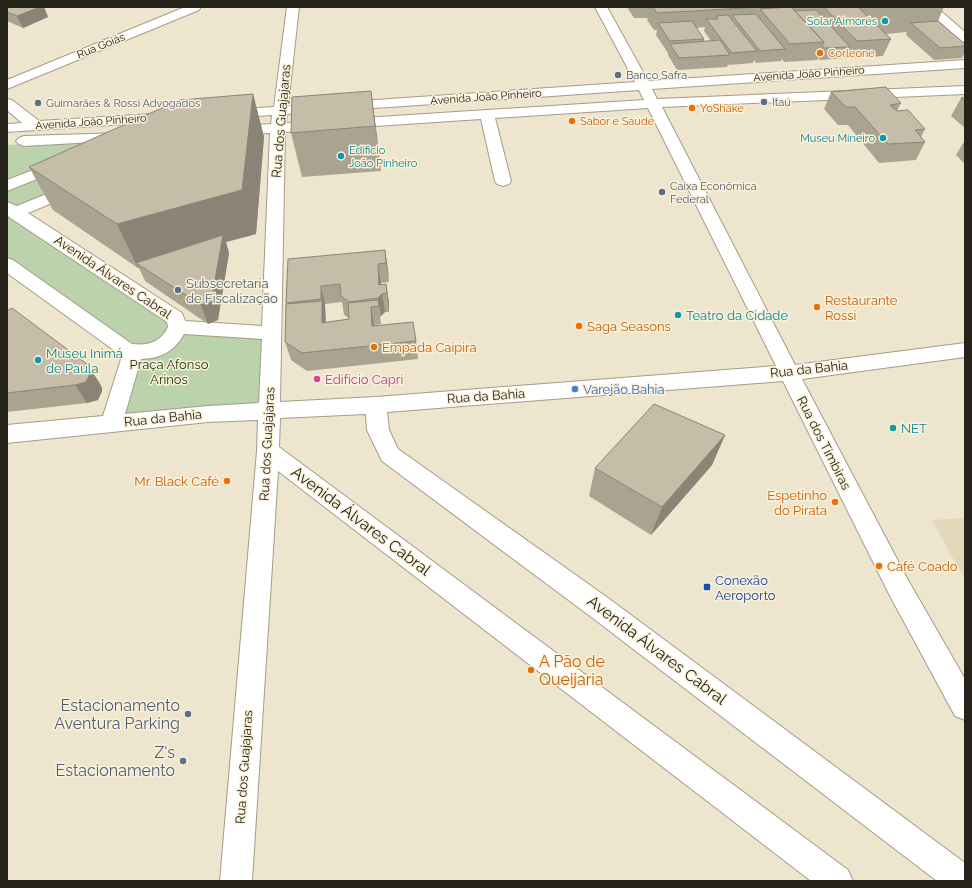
<svg xmlns="http://www.w3.org/2000/svg" width="972" height="888" viewBox="0 0 972 888" font-family="Raleway,sans-serif">
<style>
.built{fill:#e4d8bb}
.green{fill:#bbd2ac}
.lines{fill:none;stroke-linecap:round;stroke-linejoin:round}
.minor-casing{stroke:#a59c87;stroke-width:2}
.minor{fill:#fff;fill-rule:evenodd}
.wall{fill:#aaa390;fill-rule:evenodd}
.shaded-wall{fill:#8b8476}
.building{fill:#c6bda8;stroke:#8b8476}
.culture-dot{fill:#0f9aa8;stroke:#fbf2dc;stroke-width:1.5}
.food-dot{fill:#e8710a;stroke:#fbf2dc;stroke-width:1.5}
.service-dot{fill:#5c6f8a;stroke:#fbf2dc;stroke-width:1.5}
.hotel-dot{fill:#d1479c;stroke:#fbf2dc;stroke-width:1.5}
.shop-dot{fill:#3f7fe0;stroke:#fbf2dc;stroke-width:1.5}
.transit-dot{fill:#1a4fb4;stroke:#fbf2dc;stroke-width:1.5}
.labels{text-anchor:middle;dominant-baseline:central;stroke-width:3;stroke-linejoin:round;paint-order:stroke}
.far-culture-label{font-size:11px;fill:#0d838f;stroke:#fbf2dc;text-anchor:end}
.far-street-label{font-size:11px;fill:#26231b;stroke:#fbf2dc}
.far-food-label{font-size:11px;fill:#c56008;stroke:#fbf2dc;text-anchor:start}
.far-service-label{font-size:11px;fill:#4e5e75;stroke:#fbf2dc;text-anchor:start}
.street-label{font-size:13px;fill:#26231b;stroke:#fbf2dc}
.service-label{font-size:13px;fill:#4e5e75;stroke:#fbf2dc;text-anchor:start}
.food-label{font-size:13px;fill:#c56008;stroke:#fbf2dc;text-anchor:start}
.culture-label{font-size:13px;fill:#0d838f;stroke:#fbf2dc;text-anchor:start}
.park-label{font-size:13px;fill:#1b3107;stroke:#fbf2dc}
.hotel-label{font-size:13px;fill:#b23c85;stroke:#fbf2dc;text-anchor:start}
.shop-label{font-size:13px;fill:#366cbe;stroke:#fbf2dc;text-anchor:start}
.transit-label{font-size:13px;fill:#164399;stroke:#fbf2dc;text-anchor:start}
.near-street-label{font-size:16px;fill:#26231b;stroke:#fbf2dc}
.near-food-label{font-size:16px;fill:#c56008;stroke:#fbf2dc;text-anchor:start}
.near-service-label{font-size:16px;fill:#4e5e75;stroke:#fbf2dc;text-anchor:end}
</style>
<rect width="100%" height="100%" fill="#eee5cf"/>
<!-- built -->
<path class="built" d="M965,518V580L932,520Z"/>
<!-- green -->
<path class="green" d="M219,131L21,216L180,326L271,331L269,410L98,425L127,350L7,264V145Z"/>
<g class="lines">
<defs>
<path id="minor" d="M185,7H201L199,10L7,89V80Z
M287,7H299L288,106L635,82L595,7H607L648,81L965,60V68L652,89L657,99L965,86V94L662,107L795,365L965,343V357L802,379L908,580L965,679V720L955,716L890,596L783,381L387,412L389,430L398,449L608,598L965,863V881H937L590,616L382,461L367,430L366,414L280,418L279,447L848,870L853,881H811L278,471L252,881H220L257,451L258,420L208,422L7,443V425L103,416L122,356L7,273V258L13,260L132,344C148,346 161,342 168,327L167,322L9,217L7,214V202L17,206L69,185L75,183L81,185L83,188L81,191L28,213L182,313L185,321L262,326L270,133L233,135L228,134L226,131L228,128L233,127L271,124L272,115L228,118L223,117L221,114L223,111L228,110L274,107ZM639,90L644,100L286,123L287,114ZM648,108L776,366L376,397L280,402L285,132L481,119L495,181L497,184L503,186L509,184L511,181L495,118ZM184,334L262,339L259,403L208,406L125,414L141,359C160,359 175,351 184,334Z
M923,7H936L965,32V42L961,41Z
M7,99L12,100L39,121L168,113L173,114L175,117L173,120L168,121L7,132V124L22,123L7,110Z
M123,133L128,134L130,137L128,140L24,146L19,144L16,141L19,138L24,136Z
M62,159L67,161L70,164L67,167L7,191V180Z"/>
</defs>
<!-- minor casing -->
<use href="#minor" class="minor-casing"/>
<!-- minor -->
<use href="#minor" class="minor"/>
</g>
<!-- wall -->
<path class="wall" d="M7,7H44L48,17L23,28L7,21Z
M627,7H944L938,21L965,44V52L962,58L934,60L906,35L907,32L886,34L891,39L883,56L850,58L847,55L846,58L820,60L818,58L817,60L784,62L782,59L781,61L756,63L754,60L753,63L729,65L728,64L727,67L677,70L668,55V53L656,35L657,30H654L647,20L648,18H634ZM705,27L704,31L711,41H704V39L696,28Z
M371,91L381,171L302,177L291,133Z
M831,92L901,103L897,111L925,129L921,137L925,142L916,160L879,163L848,125H838L824,109Z
M253,94L264,137L256,234L226,242L229,253L218,320L208,324L145,281L139,268H138L53,210L29,167Z
M965,97V128L951,116L961,98Z
M965,140V164L956,155Z
M385,250L389,282L381,283V285L386,284L389,302V312H385L380,317L381,324L374,325V326L416,341L418,359L307,371L291,360L285,342L286,303ZM342,302L344,315L349,318V319L326,322L325,304Z
M7,311L87,364L102,388V391L98,400L87,403L7,412Z
M725,435L712,465L651,535L589,496L595,468Z"/>
<!-- shaded-wall -->
<path class="shaded-wall" d="M40,7H44L48,17L23,28L17,16Z
M371,91L377,136L381,171L375,126Z
M253,94L264,137L256,234L226,242L229,253L218,320L208,324L201,305L136,263L139,268H138L117,224Z
M385,250L388,269L389,282L386,263Z
M378,264L381,283L382,294L385,312L381,316L378,298Z
M386,284L389,302V312L387,293Z
M321,286L325,304L326,341L322,323Z
M371,307L374,325L375,344L372,326Z
M87,364L99,382L102,388V391L98,400L87,403L75,385Z
M725,435L712,465L651,535L662,507Z"/>
<!-- building -->
<path class="building" d="M7,7H40L17,16L7,12Z
M653,7H762L657,13Z
M791,7L824,42L790,44L760,9Z
M824,7H858L891,39L857,41Z
M816,10L850,47L824,48L822,46L824,42L795,11Z
M756,14L785,49L760,51L732,15Z
M728,15L757,51L732,53L706,19H718L716,16Z
M692,21L704,39L670,41L658,23Z
M938,21L965,44V46L940,48L911,23Z
M720,40L730,55L679,58L670,44Z
M886,87L901,103L890,105L897,111L908,110L925,129L915,130L925,142L888,144L855,107H846L831,92Z
M371,91L375,126L291,133L292,97Z
M253,94L242,190L117,224L29,167L180,100Z
M965,97V101L961,98Z
M223,235L211,302L201,305L136,263Z
M385,250L386,263L378,264L379,285L386,284L387,293L382,294L378,298L349,302L341,296L340,284L321,286V299L286,303L288,259Z
M378,300L379,306L371,307L372,326L413,322L416,341L302,353L285,342L286,304L322,301V323L349,319L348,303Z
M12,308L87,364L90,370V374L86,382L75,385L7,393V311Z
M654,404L725,435L662,507L595,468Z"/>
<!-- markers -->
<g class="culture-dot">
<circle cx="885" cy="21" r="4"/>
<circle cx="883" cy="138" r="4"/>
<circle cx="341" cy="156" r="4"/>
<circle cx="678" cy="315" r="4"/>
<circle cx="38" cy="360" r="4"/>
<circle cx="893" cy="428" r="4"/>
</g>
<g class="food-dot">
<circle cx="820" cy="53" r="4"/>
<circle cx="692" cy="108" r="4"/>
<circle cx="572" cy="121" r="4"/>
<circle cx="817" cy="307" r="4"/>
<circle cx="579" cy="326" r="4"/>
<circle cx="374" cy="347" r="4"/>
<circle cx="227" cy="481" r="4"/>
<circle cx="835" cy="502" r="4"/>
<circle cx="879" cy="566" r="4"/>
<circle cx="531" cy="670" r="4"/>
</g>
<g class="service-dot">
<circle cx="618" cy="75" r="4"/>
<circle cx="764" cy="102" r="4"/>
<circle cx="38" cy="103" r="4"/>
<circle cx="662" cy="192" r="4"/>
<circle cx="178" cy="290" r="4"/>
<circle cx="188" cy="714" r="4"/>
<circle cx="183" cy="761" r="4"/>
</g>
<circle class="hotel-dot" cx="317" cy="379" r="4"/>
<circle class="shop-dot" cx="575" cy="389" r="4"/>
<rect class="transit-dot" x="703" y="583" width="8" height="8" rx="2"/>
<g class="labels">
<!-- far-culture labels -->
<g class="far-culture-label">
<text x="877" y="21">Solar Aimorés</text>
<text x="875" y="138">Museu Mineiro</text>
<text x="349" y="150" text-anchor="start">Edificio<tspan x="349" dy="13">João Pinheiro</tspan></text>
</g>
<!-- far-street labels -->
<g class="far-street-label">
<text transform="translate(101 46) rotate(-22)">Rua Goiás</text>
<text transform="translate(809 74) rotate(-4)">Avenida João Pinheiro</text>
<text transform="translate(486 97) rotate(-4)">Avenida João Pinheiro</text>
<text transform="translate(91 122) rotate(-4)">Avenida João Pinheiro</text>
</g>
<!-- far-food labels -->
<g class="far-food-label">
<text x="828" y="53">Corleone</text>
<text x="700" y="108">YoShake</text>
<text x="580" y="121">Sabor e Saúde</text>
</g>
<!-- far-service labels -->
<g class="far-service-label">
<text x="626" y="75">Banco Safra</text>
<text x="772" y="102">Itaú</text>
<text x="46" y="103">Guimarães &amp; Rossi Advogados</text>
<text x="670" y="186">Caixa Econômica<tspan x="670" dy="13">Federal</tspan></text>
</g>
<!-- street labels -->
<g class="street-label">
<text transform="translate(281 121) rotate(-85)">Rua dos Guajajaras</text>
<text transform="translate(113 277) rotate(34)">Avenida Álvares Cabral</text>
<text transform="translate(809 369) rotate(-6)">Rua da Bahia</text>
<text transform="translate(486 396) rotate(-4)">Rua da Bahia</text>
<text transform="translate(163 418) rotate(-6)">Rua da Bahia</text>
<text transform="translate(824 443) rotate(63)">Rua dos Timbiras</text>
<text transform="translate(267 444) rotate(-87)">Rua dos Guajajaras</text>
<text transform="translate(244 767) rotate(-86)">Rua dos Guajajaras</text>
</g>
<!-- service labels -->
<g class="service-label">
<text x="186" y="283">Subsecretaria<tspan x="186" dy="15">de Fiscalização</tspan></text>
</g>
<!-- food labels -->
<g class="food-label">
<text x="825" y="300">Restaurante<tspan x="825" dy="15">Rossi</tspan></text>
<text x="587" y="326">Saga Seasons</text>
<text x="382" y="347">Empada Caipira</text>
<text x="219" y="481" text-anchor="end">Mr. Black Café</text>
<text x="827" y="495" text-anchor="end">Espetinho<tspan x="827" dy="15">do Pirata</tspan></text>
<text x="887" y="566">Café Coado</text>
</g>
<!-- culture labels -->
<g class="culture-label">
<text x="686" y="315">Teatro da Cidade</text>
<text x="46" y="353">Museu Inimá<tspan x="46" dy="15">de Paula</tspan></text>
<text x="901" y="428">NET</text>
</g>
<!-- park labels -->
<g class="park-label">
<text x="169" y="364">Praça Afonso<tspan x="169" dy="15">Arinos</tspan></text>
</g>
<!-- hotel labels -->
<g class="hotel-label">
<text x="325" y="379">Edifício Capri</text>
</g>
<!-- shop labels -->
<g class="shop-label">
<text x="583" y="389">Varejão Bahia</text>
</g>
<!-- transit labels -->
<g class="transit-label">
<text x="715" y="580">Conexão<tspan x="715" dy="15">Aeroporto</tspan></text>
</g>
<!-- near-street labels -->
<g class="near-street-label">
<text transform="translate(361 521) rotate(37)">Avenida Álvares Cabral</text>
<text transform="translate(657 650) rotate(37)">Avenida Álvares Cabral</text>
</g>
<!-- near-food labels -->
<g class="near-food-label">
<text x="539" y="661">A Pão de<tspan x="539" dy="18">Queijaria</tspan></text>
</g>
<!-- near-service labels -->
<g class="near-service-label">
<text x="180" y="705">Estacionamento<tspan x="180" dy="18">Aventura Parking</tspan></text>
<text x="175" y="752">Z's<tspan x="175" dy="18">Estacionamento</tspan></text>
</g>
</g>
<!-- border -->
<rect width="972" height="888" fill="none" stroke="#26231b" stroke-width="16"/>
</svg>
